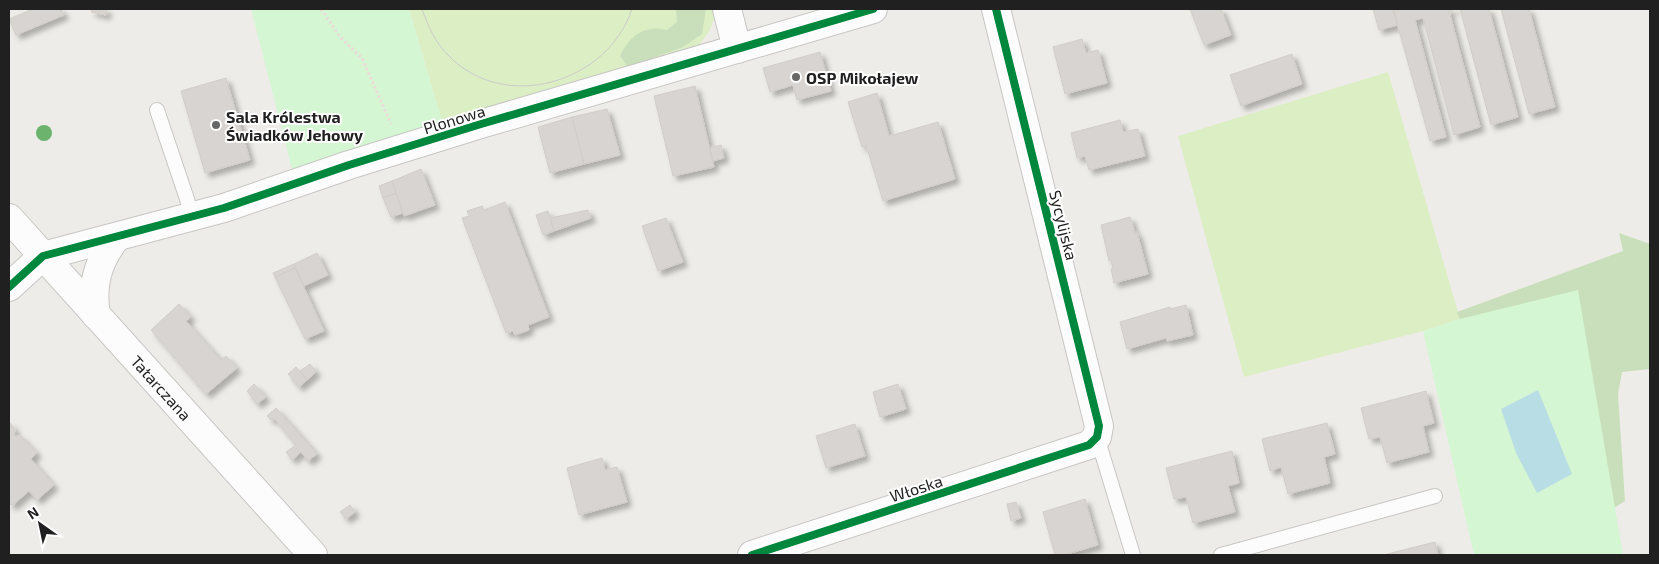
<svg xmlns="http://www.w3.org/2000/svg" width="1659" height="564" viewBox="0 0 1659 564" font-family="'Exo 2',sans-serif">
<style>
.grass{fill:#dceec4}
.forest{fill:#c9dfbb}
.park{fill:#d4f6d3}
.water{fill:#b9dde4}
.building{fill:#d7d4d1;stroke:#d2cdc9;filter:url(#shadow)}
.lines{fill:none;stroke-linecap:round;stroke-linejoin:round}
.lane-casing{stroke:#c7c6c4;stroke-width:16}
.street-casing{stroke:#c7c6c4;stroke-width:30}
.path{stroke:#ecdbd9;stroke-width:3;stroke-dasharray:2.5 2.5;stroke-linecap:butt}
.lane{stroke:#fcfcfc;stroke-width:14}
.street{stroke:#fcfcfc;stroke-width:28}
.tram{stroke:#cbcbca;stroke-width:1}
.cycleway-casing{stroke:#fff;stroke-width:11}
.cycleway{stroke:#00873e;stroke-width:8}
.tree{fill:#6cb36d}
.poi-dot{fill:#686766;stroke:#fff;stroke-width:2}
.labels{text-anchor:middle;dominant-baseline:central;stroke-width:4;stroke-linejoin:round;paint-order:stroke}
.poi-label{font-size:16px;font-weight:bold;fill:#202020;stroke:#fff;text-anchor:start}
.street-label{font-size:16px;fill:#202020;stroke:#fff}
</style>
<defs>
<filter id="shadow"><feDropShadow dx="4.5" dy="4.5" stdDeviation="2.5" flood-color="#0004"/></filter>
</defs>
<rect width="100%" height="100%" fill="#eeece8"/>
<!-- grass -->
<path class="grass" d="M409,9H716V11C712,30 705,40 690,53L444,128Z
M1388,72L1460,319L1423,331L1244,377L1178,136Z"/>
<!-- forest -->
<path class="forest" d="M676,9H706L702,34L683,47L628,67L620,56C630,35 644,25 667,30L677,22Z
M1619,233L1650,244V369L1622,372L1618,394L1625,501L1595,520L1495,336L1460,319L1457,312L1623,251Z"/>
<!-- park -->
<path class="park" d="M251,9H409L444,128L292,169Z
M1578,290L1623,555H1474L1423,331L1460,319Z"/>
<!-- water -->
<path class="water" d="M1538,390L1572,474L1537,493L1516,453L1501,409Z"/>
<!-- building -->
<path class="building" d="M33,9H61L64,15L16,35L9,19Z
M92,9H107L106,15L91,12Z
M1190,9H1221L1231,35L1204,45Z
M1373,9H1393L1398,25L1379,30Z
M1393,9H1457L1449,11L1480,127L1454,135L1423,18L1415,20L1446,137L1430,141Z
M1460,9H1489L1518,117L1491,125Z
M1501,9H1529L1555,107L1529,114Z
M1082,39L1086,53L1098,50L1107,83L1065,94L1053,47Z
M820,52L831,91L797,100L793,85L770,92L763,68Z
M1292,54L1302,84L1241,106L1230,75Z
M226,78L250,160L205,173L181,91Z
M695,86L714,167L673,176L654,96Z
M877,93L889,136L938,122L955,179L883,201L866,145L862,147L848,102Z
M607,109L620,155L584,164L572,117Z
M572,117L584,164L550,173L538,127Z
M1120,120L1123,132L1138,129L1145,156L1089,170L1085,156L1077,158L1071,133Z
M721,145L724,158L713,161L709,148Z
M421,169L435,205L404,216L392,181Z
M392,181L396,193L383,198L379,186Z
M396,193L403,213L391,217L383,198Z
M505,202L549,317L528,325L529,330L515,335L513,331L506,333L462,218L469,216L467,211L482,206L484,210Z
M588,210L591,218L554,231L550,218Z
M548,211L554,231L543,235L536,215Z
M1130,217L1135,233L1137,232L1148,274L1114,283L1111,269L1113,268L1111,260L1109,261L1101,225Z
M666,218L683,262L658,271L642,226Z
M317,253L328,275L304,286L294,264Z
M294,264L295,268L275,277L273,273Z
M295,268L324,331L305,339L275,277Z
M179,304L191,317L186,321L221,360L226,356L237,368L206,394L151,330Z
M1186,305L1193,335L1167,341L1166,338L1127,349L1120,322L1170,307V309Z
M310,364L316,372L307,380L300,371Z
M296,367L307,380L299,387L288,374Z
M254,384L266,397L257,404L247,391Z
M898,384L906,409L880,417L873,392Z
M1426,391L1434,423L1423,426L1429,452L1387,463L1380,437L1369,439L1361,408Z
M276,408L317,454L308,461L301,452L292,460L286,452L296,445L274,418L271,420L267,416Z
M9,422L15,429L14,436H21L37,453L31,459L54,485L37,500L29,491L13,505L9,504Z
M1327,423L1335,454L1324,457L1330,483L1288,494L1281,467L1270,471L1262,439Z
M855,424L865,456L826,468L816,436Z
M1232,451L1239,483L1228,486L1235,512L1193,523L1186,497L1174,499L1166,468Z
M602,458L605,470L617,467L627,502L579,515L567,468Z
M1085,499L1098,545L1064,555H1055L1043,512Z
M1016,502L1021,518L1011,521L1007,504Z
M350,505L355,512L346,519L340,512Z
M1435,542L1438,555H1387V554Z"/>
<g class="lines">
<defs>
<path id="lane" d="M157,110L187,199L191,217
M1097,437L1133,555
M1221,555L1435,496"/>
<g id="street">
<path d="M727,9L737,49"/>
<path id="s1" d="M9,218L313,555"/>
<path d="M9,287L43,256L224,208L349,165L481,124L873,9"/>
<path d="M96,315C91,286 97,262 116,238"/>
<path d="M752,555L1089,445L1097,437L1099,426L996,9"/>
</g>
</defs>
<!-- lane casing -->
<use href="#lane" class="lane-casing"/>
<!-- street casing -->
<use href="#street" class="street-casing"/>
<!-- path -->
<path class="path" d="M321,9L341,38L362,58L391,124"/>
<!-- lane -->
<use href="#lane" class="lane"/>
<!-- street -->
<use href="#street" class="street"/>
<!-- tram -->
<path class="tram" d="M422,9C428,26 435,42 448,55C504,114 608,83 632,9"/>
<defs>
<path id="cycleway" d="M9,287L43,256L224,208L349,165L481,124L873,9
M752,555L1089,445L1097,437L1099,426L996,9"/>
</defs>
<!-- cycleway casing -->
<use href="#cycleway" class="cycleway-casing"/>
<!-- cycleway -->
<use href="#cycleway" class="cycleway"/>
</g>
<!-- trees -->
<circle class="tree" cx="44" cy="133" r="8"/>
<!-- markers -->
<g class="poi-dot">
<circle cx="796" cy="77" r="5"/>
<circle cx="216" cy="125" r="5"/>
</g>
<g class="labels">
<!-- poi labels -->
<g class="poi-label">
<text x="806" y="77">OSP Mikołajew</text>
<text x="226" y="116">Sala Królestwa<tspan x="226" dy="18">Świadków Jehowy</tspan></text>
</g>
<!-- street labels -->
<g class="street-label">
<text transform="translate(454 119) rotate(-17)">Plonowa</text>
<text transform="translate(1064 225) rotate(76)">Sycylijska</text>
<text stroke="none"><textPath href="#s1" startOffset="228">Tatarczana</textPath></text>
<text transform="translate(916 488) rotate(-18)">Włoska</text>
</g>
</g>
<!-- border -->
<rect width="1659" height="564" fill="none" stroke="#202020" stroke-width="20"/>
<!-- north arrow -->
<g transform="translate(40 524) rotate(327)" stroke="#ffffff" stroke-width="4" paint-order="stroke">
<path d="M0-4L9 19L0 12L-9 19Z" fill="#202020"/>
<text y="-8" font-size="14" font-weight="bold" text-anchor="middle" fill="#202020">N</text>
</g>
</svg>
